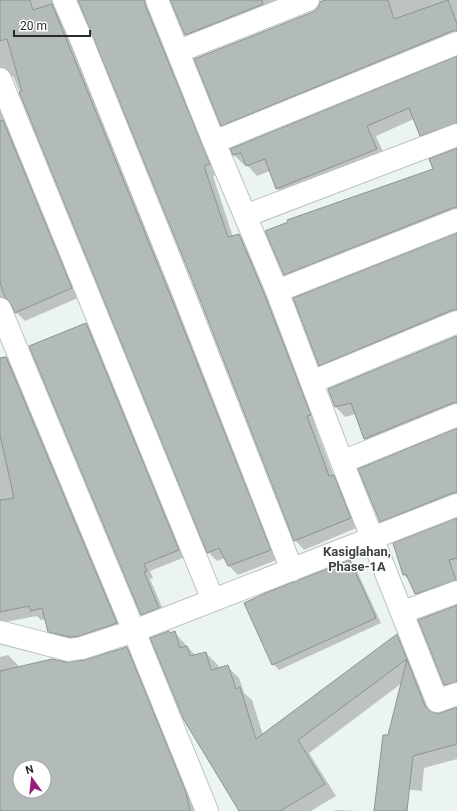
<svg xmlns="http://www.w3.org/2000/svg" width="457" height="811" viewBox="0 0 457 811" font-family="Roboto,sans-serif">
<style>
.shadow{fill:#0003;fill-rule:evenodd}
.building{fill:#b3baba;stroke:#8c9392;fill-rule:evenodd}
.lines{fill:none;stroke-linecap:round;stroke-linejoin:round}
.minor-casing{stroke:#bbc2c1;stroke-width:24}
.minor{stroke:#fff;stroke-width:22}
.labels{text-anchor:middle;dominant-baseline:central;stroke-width:3;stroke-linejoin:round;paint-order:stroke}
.neighbourhood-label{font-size:13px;font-weight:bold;fill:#3d4343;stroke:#fff}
</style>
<rect width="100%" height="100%" fill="#ecf4f3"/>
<!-- shadow -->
<path class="shadow" d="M0,0H66L279,559L238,575L228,565L225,558L217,561L208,552L13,76L4,77L0,80Z
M79,0H146L154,8L218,174L213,176L233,237L239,235L248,245L319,424L315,425L334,476L343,485L359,527L304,550L295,540L196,287Z
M172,0H308L195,45L186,35Z
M321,0H457V43L232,135L222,125L313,12L318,9Z
M457,58V135L430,145L421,135L414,119L376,136L386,159L286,198L277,188L270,171L257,176L246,164L244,165L234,155L232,149Z
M0,100L80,297L25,321L16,312L14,306L4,307L0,310Z
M457,149V220L294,284L285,274L434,170Z
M457,235V322L329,375L320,365Z
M86,324L93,331L185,557L150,571L153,578L150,579L165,614L148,621L142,614Z
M457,337V415L375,449L365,439L356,414L345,417L336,407L329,390Z
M5,356L15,365L126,633L89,645L57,637L48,627L46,619L41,620L37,616L0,623V358Z
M457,430V504L390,531L381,521Z
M457,528V595L427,606L415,594L409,580L404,575Z
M350,561L355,567L381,623L279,670L273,664Z
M457,606V697L445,685Z
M169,632L171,634L175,633L196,656L206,653L218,665L219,668L227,666L239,678L244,693L252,700L263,735L397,636L409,647L435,714H441L457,708V759L424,768L422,791L391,788L389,736L402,683L309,753L336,796L311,811H240Z
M127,648L136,657L197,811H0V657L8,655L18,665L19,668L71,663L86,661ZM20,767H44V791H20Z
M335,810L358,811H335Z"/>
<!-- building -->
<path class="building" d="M0,0H30L33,10L52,4L171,297L271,550L228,566L219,548L207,553L19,92L22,91L7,39L0,41Z
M78,0H145V5L210,164L204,166L228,237L239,234L265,296L311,415L307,416L329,476L334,475L351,518L294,541L195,287Z
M170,0H262L263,4L185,35Z
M326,0H388L394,19L448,0L457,24V31H452L221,126L194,59L313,12L318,8L320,2Z
M457,56V123L420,136L409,108L367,126L377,149L276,189L265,159L246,166L241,153L233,155L230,149Z
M3,120L72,288L15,313L11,304L5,297L0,283V121Z
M457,148V208H452L284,275L265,231L288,222L287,220L433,169L429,159Z
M457,233V310H452L319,366L293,298Z
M86,323L179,550L144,564L147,571L144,572L159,608L141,615L29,346Z
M457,336V403H452L364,439L351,403L335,407L328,389Z
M6,357L117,623L79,636L70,637L48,632L42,608L31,611L29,606L0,612V500L14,498L0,435V358Z
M457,428V493H452L380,522L358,469Z
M457,518V558L449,560L456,580L415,594L406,574L403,575L393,543Z
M350,560L376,618L272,665L244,603L268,592Z
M457,605V682L444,685L418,620Z
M169,631L170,633L175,631L180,648L187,646L190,656L206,652L211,670L228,665L236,689L240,687L256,739L397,634L425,706L429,710L434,713H441L457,707V744L413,756L407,811H374L383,735H388L407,659L298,740L325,784L280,811H239L184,720L150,638Z
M127,647L186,792L190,811H0V671L52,659L66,662L84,660ZM20,767H44V791H20Z"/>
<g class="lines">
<defs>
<path id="minor" d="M64,0L79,34L183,292L292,570
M157,0L214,142L277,291L342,462L437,701L457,694
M179,51L308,0
M0,79L213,600
M214,142L457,43
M245,216L457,135
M277,291L457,220
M0,309L134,631L207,811
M312,382L457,322
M342,462L457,415
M403,612L457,592
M0,632L69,650L82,648L134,631L457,505"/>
</defs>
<!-- minor casing -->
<use href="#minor" class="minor-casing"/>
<!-- minor -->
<use href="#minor" class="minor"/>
</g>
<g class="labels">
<!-- neighbourhood labels -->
<g class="neighbourhood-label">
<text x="357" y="551">Kasiglahan,<tspan x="357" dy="15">Phase-1A</tspan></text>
</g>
</g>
<!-- north arrow -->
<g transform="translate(32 779) rotate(345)"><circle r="19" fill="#ffffff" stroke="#a9aaaa"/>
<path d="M0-3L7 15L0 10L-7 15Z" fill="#961d77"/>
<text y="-6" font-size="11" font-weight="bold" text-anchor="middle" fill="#282b2b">N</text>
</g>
<!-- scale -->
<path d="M14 30v6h76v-6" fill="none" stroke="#282b2b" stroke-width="2"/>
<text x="20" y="30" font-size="12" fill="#282b2b" stroke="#ffffff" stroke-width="3" paint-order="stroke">20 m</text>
</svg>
